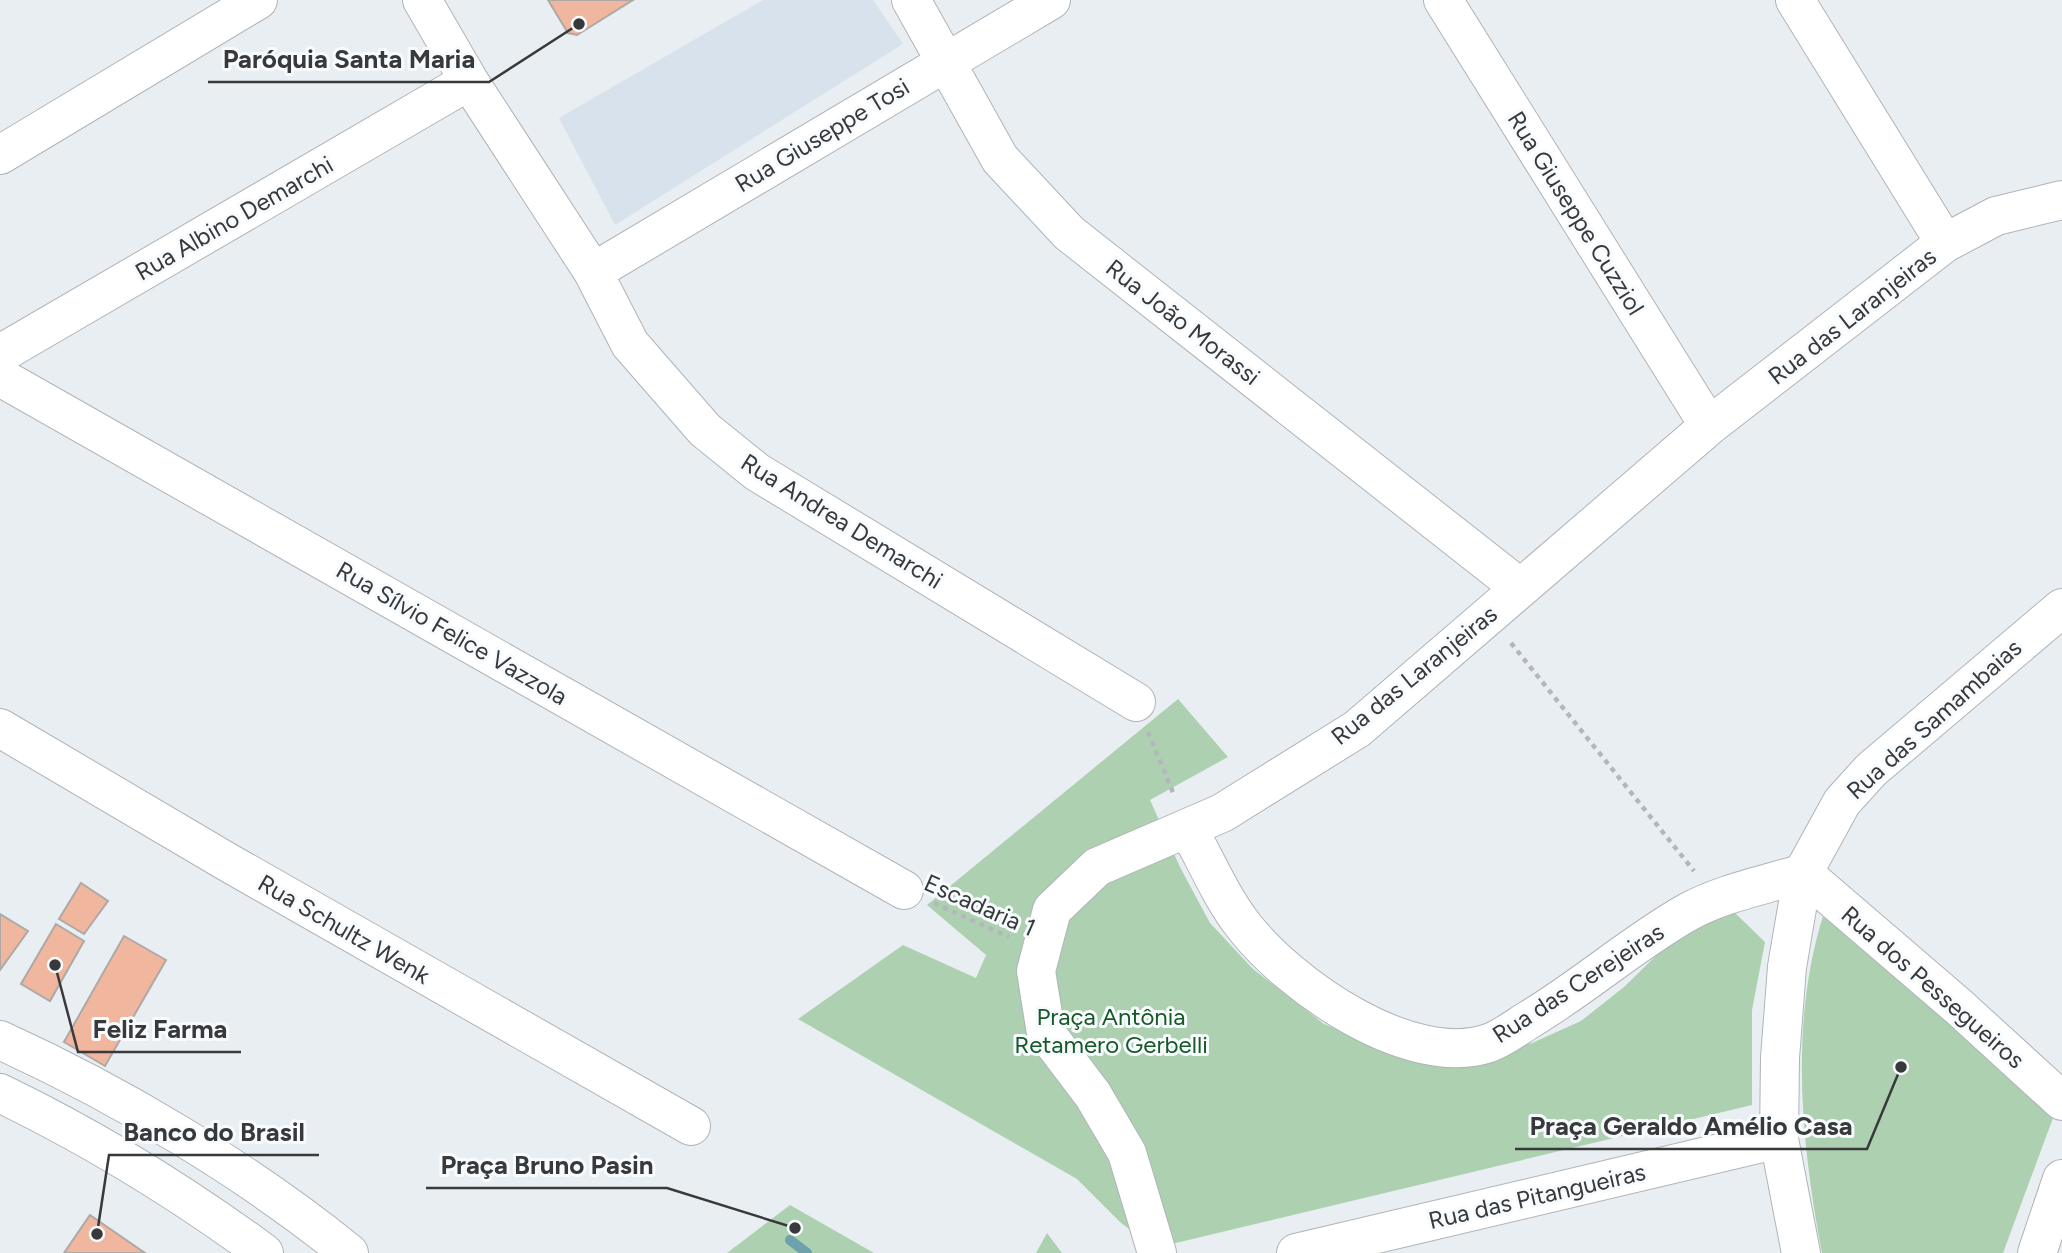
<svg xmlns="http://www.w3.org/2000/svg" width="2062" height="1253" viewBox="0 0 2062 1253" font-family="Figtree,sans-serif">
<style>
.built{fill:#d7e2ed}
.green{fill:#add1b0}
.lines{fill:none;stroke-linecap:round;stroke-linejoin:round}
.stream{stroke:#6ea1ad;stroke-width:10}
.building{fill:#f0b69e;stroke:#afa9a6;stroke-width:2}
.minor-casing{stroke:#afb4b9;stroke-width:40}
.major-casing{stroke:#afb4b9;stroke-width:40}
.path{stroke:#b3b7bb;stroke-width:4.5;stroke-dasharray:5 5;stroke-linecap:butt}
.minor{stroke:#fff;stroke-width:38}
.major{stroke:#fff;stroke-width:38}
.labels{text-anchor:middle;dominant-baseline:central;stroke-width:6;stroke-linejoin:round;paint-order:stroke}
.street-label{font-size:24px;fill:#37393b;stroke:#f8fbfe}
.park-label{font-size:24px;fill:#155925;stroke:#f8fbfe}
.leader{fill:none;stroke:#37393b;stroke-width:2.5}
.callout-dot{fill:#37393b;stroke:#f8fbfe;stroke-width:2.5}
.callout-label{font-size:26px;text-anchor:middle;font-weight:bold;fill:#37393b;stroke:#f8fbfe;stroke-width:6;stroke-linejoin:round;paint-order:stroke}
</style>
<rect width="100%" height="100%" fill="#e9eef3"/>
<!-- built -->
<path class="built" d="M763,0H873L903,44L615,225L559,118Z"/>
<!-- green -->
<path class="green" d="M1178,699L1228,757L1150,800L1180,867L1210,923L1253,969L1324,1024L1370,1042L1481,1059L1532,1043L1581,1021L1624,987L1665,947L1698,927L1735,913L1765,942L1752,1010V1105L1155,1248L1121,1223L1077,1179L798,1019L903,945L976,978L986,955L927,905Z
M1824,913L1851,930L2053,1118L2003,1253H1822C1801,1143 1789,1021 1824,913Z
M790,1205L874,1253H727Z
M1047,1233L1062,1253H1036Z"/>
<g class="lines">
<!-- stream -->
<path class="stream" d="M790,1240L807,1253"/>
</g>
<!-- building -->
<path class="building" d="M548,0H633L577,35L568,33Z
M81,883L108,901L84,934L59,919Z
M0,914L28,931L0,970Z
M56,924L84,941L50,1001L21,984Z
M124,936L166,960L105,1066L64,1042Z
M90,1215L145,1253H64Z"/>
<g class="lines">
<defs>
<path id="minor" d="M422,0L469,81L593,272L630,344L705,430L757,472L1136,702
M911,0L1000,159L1069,233L1519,587
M1443,0L1709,426
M1795,0L1945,243
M0,155L258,0
M593,272L1051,0
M0,354L469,81
M0,377L904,890
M0,728L229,863L691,1126
M1188,829C1206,860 1221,897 1243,925C1289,985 1410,1070 1489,1043C1503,1038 1517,1027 1530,1019C1585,986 1633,943 1688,912C1723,893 1765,885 1803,873
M1803,873L1959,1007L2062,1101
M1157,1253L1127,1153L1093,1095L1046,1033L1036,971L1052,910L1097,867L1222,813L1357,729L1709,426L1945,243L1996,216L2062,200
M1296,1253L1779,1139
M1801,1253L1779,1139L1780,1058L1787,967L1803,873L1842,802L1871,770L2062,608
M2037,1253L2062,1179"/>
<path id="major" d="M0,1040C119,1094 248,1171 349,1253
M0,1093C93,1138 181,1192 264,1253"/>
</defs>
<!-- minor casing -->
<use href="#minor" class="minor-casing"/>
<!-- major casing -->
<use href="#major" class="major-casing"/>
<!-- path -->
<path class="path" d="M1511,643L1694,871
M1148,732L1174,795
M934,903L1009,937"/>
<!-- minor -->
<use href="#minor" class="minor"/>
<!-- major -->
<use href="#major" class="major"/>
</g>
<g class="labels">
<!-- street labels -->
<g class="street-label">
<text transform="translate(822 135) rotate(-31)">Rua Giuseppe Tosi</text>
<text transform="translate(1576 213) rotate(58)">Rua Giuseppe Cuzziol</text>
<text transform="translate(234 218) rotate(-30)">Rua Albino Demarchi</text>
<text transform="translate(1852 316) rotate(-38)">Rua das Laranjeiras</text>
<text transform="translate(1183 322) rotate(38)">Rua João Morassi</text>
<text transform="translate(842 521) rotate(32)">Rua Andrea Demarchi</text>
<text transform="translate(452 633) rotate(30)">Rua Sílvio Felice Vazzola</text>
<text transform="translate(1414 675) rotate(-39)">Rua das Laranjeiras</text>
<text transform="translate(1934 719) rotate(-42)">Rua das Samambaias</text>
<text transform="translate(980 905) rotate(24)">Escadaria 1</text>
<text transform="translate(344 929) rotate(30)">Rua Schultz Wenk</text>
<text transform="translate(1578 983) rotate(-33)">Rua das Cerejeiras</text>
<text transform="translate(1933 987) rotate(41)">Rua dos Pessegueiros</text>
<text transform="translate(1537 1196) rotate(-13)">Rua das Pitangueiras</text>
</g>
<!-- park labels -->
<g class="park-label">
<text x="1111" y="1016">Praça Antônia<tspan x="1111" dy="28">Retamero Gerbelli</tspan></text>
</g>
</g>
<!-- callouts -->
<path class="leader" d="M579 24L489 82H208M55 965L78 1052H241M1901 1067L1867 1149H1515M97 1234L109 1155H319M795 1228L667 1188H426"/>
<g class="callout-dot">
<circle cx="579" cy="24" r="7"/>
<circle cx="55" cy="965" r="7"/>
<circle cx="1901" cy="1067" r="7"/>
<circle cx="97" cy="1234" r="7"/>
<circle cx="795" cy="1228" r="7"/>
</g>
<g class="callout-label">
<text x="349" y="68">Paróquia Santa Maria</text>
<text x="160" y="1038">Feliz Farma</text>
<text x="1691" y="1135">Praça Geraldo Amélio Casa</text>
<text x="214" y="1141">Banco do Brasil</text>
<text x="547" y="1174">Praça Bruno Pasin</text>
</g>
</svg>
